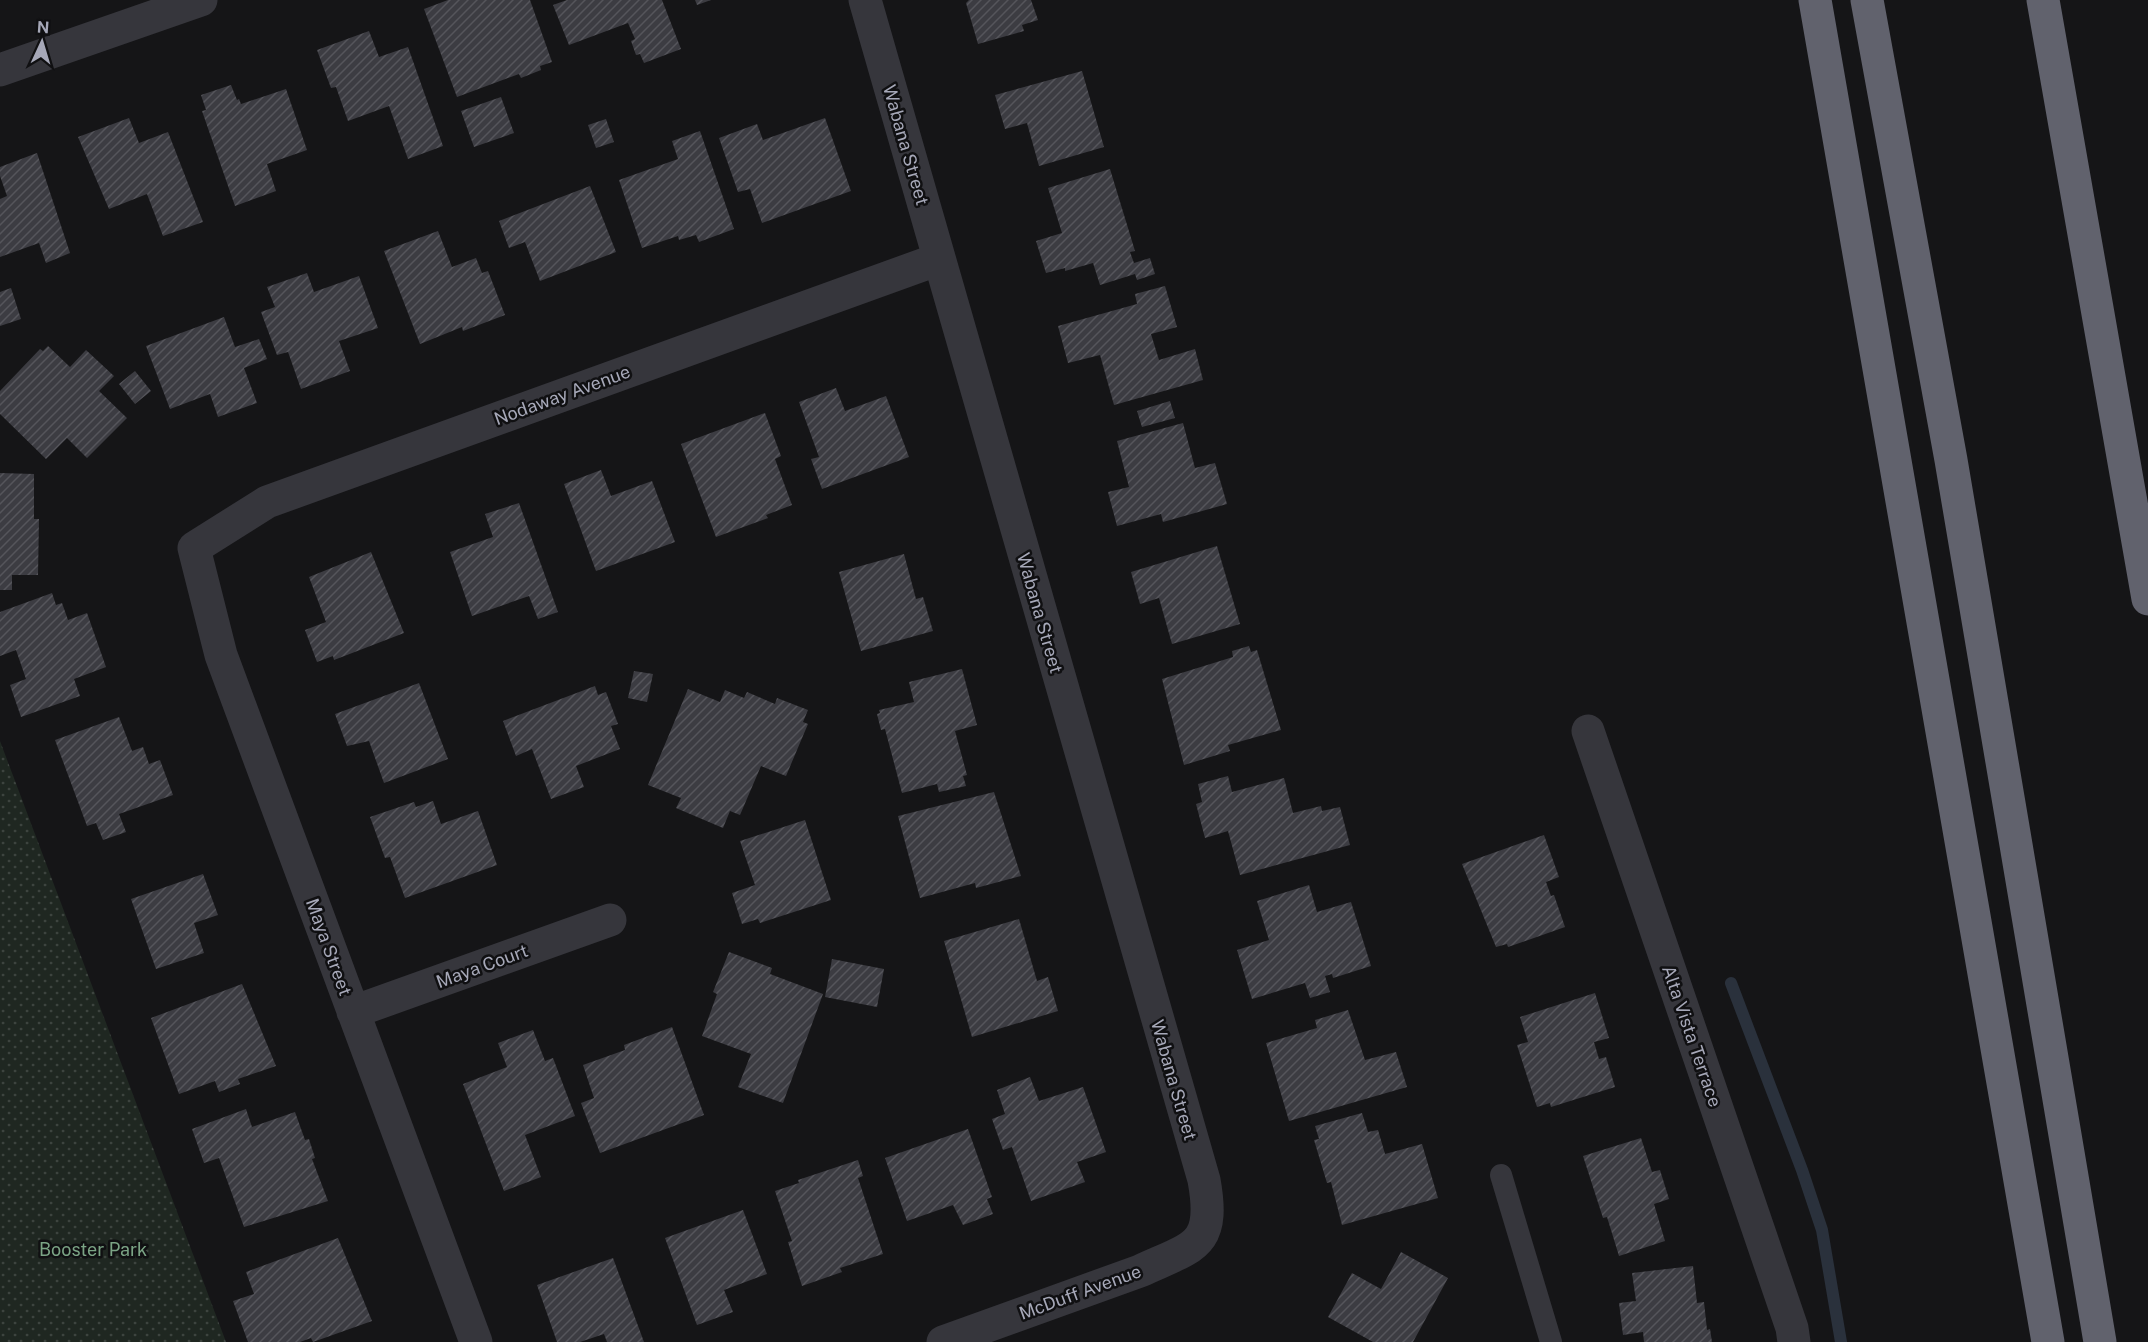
<svg xmlns="http://www.w3.org/2000/svg" width="2148" height="1342" viewBox="0 0 2148 1342" font-family="'Public Sans',sans-serif">
<style>
.grass{fill:url(#grass-dots)}
.lines{fill:none;stroke-linecap:round;stroke-linejoin:round}
.stream{stroke:#2a313c;stroke-width:12}
.building{fill:url(#building-hatch)}
.lane{stroke:#36363c;stroke-width:22}
.street{stroke:#36363c;stroke-width:33}
.highway{stroke:#61626d;stroke-width:33}
.labels{text-anchor:middle;dominant-baseline:central;stroke-width:5;stroke-linejoin:round;paint-order:stroke}
.street-label{font-size:18px;fill:#a6a8b8;stroke:#101012}
.park-label{font-size:18px;fill:#7ba485;stroke:#101012}
</style>
<defs>
<pattern id="grass-dots" width="8" height="8" patternUnits="userSpaceOnUse" patternTransform="scale(1.5)"><rect width="8" height="8" fill="#1f2721"/><path d="M2 2h.1M6 6h.1" fill="none" stroke="#3d443f" stroke-width="1.8" stroke-linecap="round"/></pattern>
<pattern id="building-hatch" width="6" height="6" patternUnits="userSpaceOnUse" patternTransform="scale(1.5)"><rect width="6" height="6" fill="#3c3c42"/><path d="M-1 1l2-2M0 6l6-6M5 7l2-2" fill="none" stroke="#55555b"/></pattern>
</defs>
<rect width="100%" height="100%" fill="#151517"/>
<!-- grass -->
<path class="grass" d="M0,741L226,1342H0Z"/>
<g class="lines">
<!-- stream -->
<path class="stream" d="M1731,983L1802,1170L1822,1230L1841,1342"/>
</g>
<!-- building -->
<path class="building" d="M448,0H530L552,62L540,66L541,70L521,78L519,74L457,97L424,9Z
M567,0H662L681,49L644,63L640,54L636,55L631,41L635,39L628,23L569,45L553,5Z
M695,0H711L697,5Z
M969,0H1031L1038,20L1022,25L1024,31L978,44L966,3Z
M369,31L379,57L408,47L443,146L408,159L389,106L348,121L336,87L331,88L317,50Z
M1082,71L1104,147L1039,166L1027,123L1005,129L995,95Z
M231,85L237,100L239,99L241,104L286,89L307,150L267,164L276,191L235,206L202,111L206,110L201,95Z
M501,97L514,133L474,147L461,111Z
M129,118L139,143L168,132L203,222L163,236L147,194L109,209L78,137Z
M825,118L851,191L762,223L750,189L738,192L719,138L757,124L763,140Z
M606,119L614,142L596,148L588,125Z
M700,131L734,229L699,242L696,235L679,240L678,236L642,248L619,180L678,159L672,141Z
M37,153L70,253L46,263L39,243L0,257V199L7,196L0,176V167Z
M1110,169L1135,251L1130,252L1134,263L1150,258L1155,274L1137,280L1135,274L1100,285L1093,263L1065,271V268L1046,273L1036,241L1062,233L1048,188Z
M590,186L616,252L540,281L525,242L509,248L499,221Z
M438,231L452,267L476,258L482,273L488,271L505,315L463,331L462,327L420,344L384,251Z
M307,273L314,292L359,276L378,328L339,341L350,371L301,389L288,352L277,355L261,312L275,307L267,287Z
M1165,286L1177,327L1151,334L1159,360L1195,349L1203,380L1114,405L1100,355L1068,363L1058,326L1137,304L1135,294Z
M11,288L21,319L0,326V292Z
M224,317L235,347L259,339L267,359L244,368L257,403L218,417L210,394L170,409L146,346Z
M48,346L70,367L86,350L114,376L99,391L127,418L87,458L67,438L46,459L0,414V391L40,349L43,351Z
M135,371L151,391L135,404L119,384Z
M836,388L845,411L886,396L909,457L822,489L811,459L819,457L799,402Z
M1170,401L1175,418L1142,427L1137,411Z
M765,413L781,456L775,459L792,505L766,515L768,518L716,537L681,444Z
M1183,423L1195,468L1215,463L1227,504L1163,522L1161,514L1117,526L1108,492L1129,487L1117,441Z
M601,470L611,496L652,481L675,542L596,571L564,484Z
M0,473L34,474V519H39L38,575H12V590H0Z
M519,503L558,612L538,619L529,596L472,616L450,552L493,537L485,514Z
M1217,546L1240,624L1172,644L1159,598L1140,604L1131,572Z
M371,552L404,633L334,660L333,656L317,662L305,630L326,622L309,577Z
M904,554L916,599L923,597L933,631L861,651L839,572Z
M52,593L56,605L62,603L68,620L87,613L106,667L74,679L80,696L21,717L10,685L26,679L16,650L0,656V612Z
M1249,646L1251,652L1257,650L1281,730L1228,745L1230,751L1184,765L1162,679L1233,657L1232,651Z
M962,669L977,725L955,731L967,775L963,776L966,786L939,792L937,784L902,793L885,729L881,730L877,714L880,713L879,710L914,702L909,682Z
M634,671L653,674L647,702L628,698Z
M419,683L448,759L384,783L369,741L347,746L335,714Z
M595,686L598,695L606,692L618,724L611,726L620,749L576,766L584,787L551,799L532,749L516,756L503,721Z
M688,689L720,702L725,690L744,698L747,692L775,704L777,698L808,710L803,722L808,724L786,776L761,766L740,815L730,811L723,828L676,808L681,798L648,785Z
M119,717L132,751L143,747L149,764L160,760L173,795L119,814L126,832L103,840L96,823L87,826L55,740Z
M1228,776L1232,792L1284,778L1293,813L1321,806L1322,811L1340,807L1350,845L1240,875L1228,831L1205,838L1196,804L1202,802L1198,784Z
M994,792L1021,876L976,888L975,883L920,898L898,816Z
M433,801L441,824L478,811L497,865L405,898L390,857L385,858L370,817L414,802L416,807Z
M805,820L831,900L760,923L758,919L742,924L732,893L755,885L740,841Z
M1544,835L1559,877L1546,882L1551,896L1554,895L1565,927L1508,947L1507,944L1496,947L1462,864Z
M203,874L218,915L194,923L204,953L156,969L131,899Z
M1309,885L1317,912L1351,902L1371,966L1333,978L1332,974L1325,976L1330,992L1310,998L1305,983L1252,999L1237,950L1269,940L1257,901Z
M1019,919L1037,981L1048,977L1058,1011L972,1037L944,941Z
M729,952L772,968L770,974L823,994L783,1103L738,1087L751,1054L702,1036L717,994L713,992Z
M832,959L884,969L877,1007L825,997Z
M242,984L276,1066L238,1079L240,1084L219,1092L215,1081L179,1094L151,1018Z
M1595,993L1609,1038L1594,1042L1599,1059L1606,1057L1615,1087L1551,1107L1550,1103L1537,1107L1517,1045L1528,1042L1520,1017Z
M1348,1010L1365,1060L1396,1052L1407,1087L1289,1121L1266,1043L1317,1028L1315,1020Z
M672,1027L704,1115L600,1153L581,1103L594,1098L583,1065L625,1050L624,1045Z
M533,1030L545,1061L553,1058L575,1116L525,1135L541,1177L504,1191L463,1084L507,1067L498,1043Z
M1030,1077L1039,1101L1083,1087L1106,1152L1077,1162L1085,1182L1031,1201L1012,1147L1003,1150L992,1119L1005,1114L997,1090Z
M246,1109L252,1127L295,1112L305,1140L309,1139L315,1158L312,1159L328,1201L244,1227L219,1158L204,1163L192,1129Z
M1362,1113L1368,1132L1378,1130L1385,1154L1422,1144L1438,1198L1342,1225L1331,1182L1327,1183L1314,1140L1319,1139L1315,1126Z
M968,1129L992,1197L987,1199L993,1214L963,1225L953,1205L907,1221L885,1158Z
M1641,1138L1652,1172L1660,1170L1669,1199L1654,1204L1665,1241L1619,1256L1607,1217L1603,1218L1583,1156Z
M858,1160L863,1176L858,1178L883,1254L840,1268L842,1272L802,1286L788,1242L792,1241L775,1191L799,1183L798,1180Z
M743,1210L767,1274L724,1290L733,1312L697,1325L665,1238Z
M338,1238L372,1321L313,1342L311,1338L300,1342H248L233,1301L254,1294L246,1272Z
M1401,1252L1448,1278L1413,1342H1373L1328,1317L1352,1273L1381,1289Z
M613,1258L644,1342H607L604,1334L580,1342H557L537,1285Z
M1693,1266L1697,1303L1704,1302L1707,1330L1710,1329L1712,1342H1644L1643,1332L1623,1335L1619,1303L1636,1301L1632,1273Z"/>
<g class="lines">
<!-- lane -->
<path class="lane" d="M1501,1175L1551,1342"/>
<!-- street -->
<path class="street" d="M865,0L1204,1180C1216,1247 1194,1246 1140,1271L943,1342
M0,70L201,0
M1588,731L1792,1328L1794,1342
M353,1012L610,920
M476,1342L221,655L194,548L267,502L939,259"/>
<!-- highway -->
<path class="highway" d="M1815,0L2048,1342
M1867,0L1951,460L2100,1342
M2043,0L2148,599"/>
</g>
<g class="labels">
<!-- street labels -->
<g class="street-label">
<text transform="translate(906 145) rotate(74)">Wabana Street</text>
<text transform="translate(562 395) rotate(-20)">Nodaway Avenue</text>
<text transform="translate(1040 613) rotate(74)">Wabana Street</text>
<text transform="translate(329 947) rotate(70)">Maya Street</text>
<text transform="translate(482 966) rotate(-20)">Maya Court</text>
<text transform="translate(1692 1036) rotate(71)">Alta Vista Terrace</text>
<text transform="translate(1174 1080) rotate(74)">Wabana Street</text>
<text transform="translate(1080 1292) rotate(-20)">McDuff Avenue</text>
</g>
<!-- park labels -->
<g class="park-label">
<text x="93" y="1249">Booster Park</text>
</g>
</g>
<!-- north arrow -->
<g transform="translate(42 42) rotate(4)" stroke="#101012" stroke-width="4.5" paint-order="stroke">
<path d="M0-4.5L10 22L0 15L-10 22Z" fill="#a6a8b8"/>
<text y="-9" font-size="16" font-weight="bold" text-anchor="middle" fill="#a6a8b8">N</text>
</g>
</svg>
